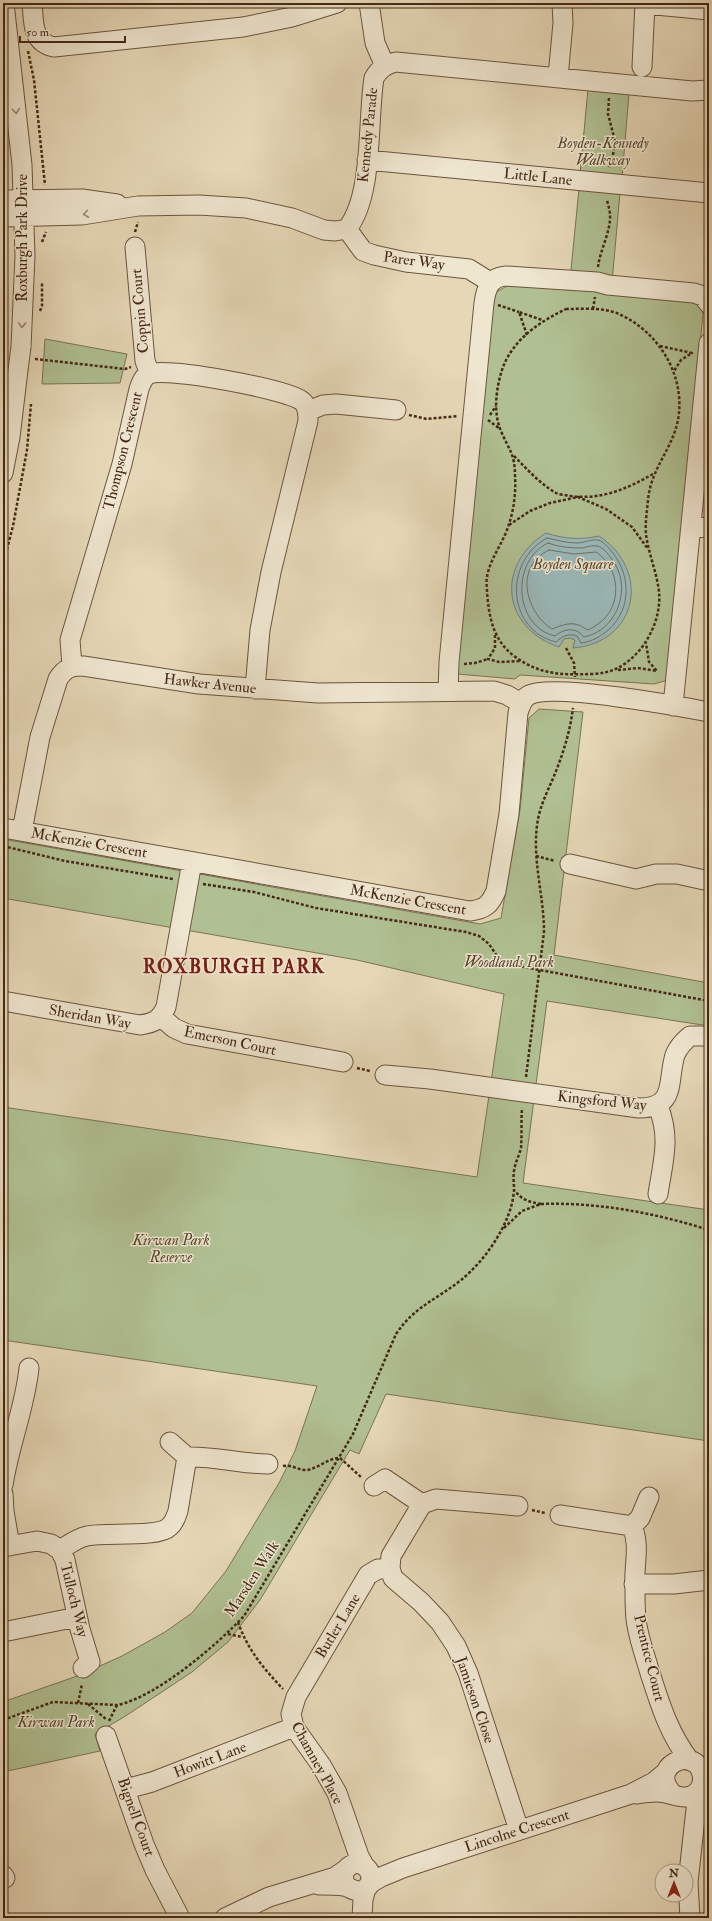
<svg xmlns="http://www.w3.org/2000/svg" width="712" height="1921" viewBox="0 0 712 1921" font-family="'IM FELL Double Pica',serif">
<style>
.green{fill:#b0c092;stroke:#7a7454}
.water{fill:#9ab8b8;stroke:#787e77}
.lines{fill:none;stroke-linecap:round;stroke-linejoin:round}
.shore{stroke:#707067;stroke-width:1}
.minor-casing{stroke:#6d543e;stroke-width:21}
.path{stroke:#452816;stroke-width:2.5;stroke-dasharray:3 2;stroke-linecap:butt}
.minor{stroke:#efe6d0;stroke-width:19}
.minor-bridge-casing{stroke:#6d543e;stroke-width:21;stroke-linecap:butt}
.minor-bridge{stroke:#efe6d0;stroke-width:19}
.oneway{stroke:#9a8773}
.labels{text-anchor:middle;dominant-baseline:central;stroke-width:3;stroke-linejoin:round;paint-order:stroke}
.street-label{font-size:15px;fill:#452816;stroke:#efe6d0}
.park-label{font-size:15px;font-style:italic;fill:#5a462f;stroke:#efe6d0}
.district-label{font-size:19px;font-weight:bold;letter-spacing:1px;fill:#7a1f14;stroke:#efe6d0}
</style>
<rect width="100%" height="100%" fill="#e6d8b7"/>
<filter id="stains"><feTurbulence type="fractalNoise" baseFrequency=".005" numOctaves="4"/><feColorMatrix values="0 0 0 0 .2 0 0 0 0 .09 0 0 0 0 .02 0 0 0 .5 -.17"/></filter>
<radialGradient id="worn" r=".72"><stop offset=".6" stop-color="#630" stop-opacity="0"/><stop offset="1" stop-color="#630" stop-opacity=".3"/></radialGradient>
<!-- green -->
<path class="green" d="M588,89L629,93L622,178L580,174Z
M579,189L620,193L611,294L692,302L701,306L703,314L668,680L654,684L520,675L515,679L457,674L493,294L510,284L569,290Z
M45,339L127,354L120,383L42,384Z
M539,709L583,712L554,955L709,983V1026L547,1001L523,1183L709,1210V1441L386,1394L359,1454L350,1450L260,1600L228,1642L192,1672L124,1717L95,1734L100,1751L3,1772V1702L80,1675L122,1656L165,1632L192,1613L226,1571L279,1483L295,1451L317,1386L3,1340V1107L477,1177L504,994L357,960L3,898V839L480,924L501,918L520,810L529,718Z"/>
<!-- water -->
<path class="water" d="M546,533C564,539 580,540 599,536C652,571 637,643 573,648L575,640L570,638L564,639L559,647C502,628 495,565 546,533Z"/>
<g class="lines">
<!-- shore -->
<path class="shore" d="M547,538C557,540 566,543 577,543C583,543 592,539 598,540C603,541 609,548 612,552C633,577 631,615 603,634C596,639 589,642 581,643L577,636C568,633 563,636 556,642C507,630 503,562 547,538Z
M548,543C559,547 570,548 582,548C586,547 593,545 597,546C603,547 608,554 611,558C633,585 619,630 584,637C576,627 565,628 555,636C513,626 511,560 548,543Z
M549,550L574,554L596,552C621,568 623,607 598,624C594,627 591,629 587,630C575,620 565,624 552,629C525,612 514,566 549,550Z"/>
<defs>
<path id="minor" d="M4,3L22,165L25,256L21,347
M32,3C34,22 31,42 54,47L243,27L292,17L337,3
M369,3L375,43L385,66
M645,4L709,10
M642,67L645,3
M558,77L563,23L562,3
M367,160L709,193
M3,200L82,199L117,204
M3,217L82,215L138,206L199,205L246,208L292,218L324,230L335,231L347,229C374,194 367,122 374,78C379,69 386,64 396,62L692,91L709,90
M347,229L363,251L374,255L406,262L469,269L490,282
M135,247L145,361L150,374
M308,411L323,405L336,404L396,410
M3,473L10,437L18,370
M692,526L709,528
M72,666L70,640L122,464L139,389C141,383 143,377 149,374C167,367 286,389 302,401C308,406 308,414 308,421L271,572L260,630L255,689
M448,691L449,662L484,303C486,288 490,277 506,276L597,282L608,285L694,293L703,296L709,304
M673,706L709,343
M3,828L470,911C485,909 490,905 496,891L509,814L518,713C520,706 522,699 529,695C553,683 678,706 709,712
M22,831L40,737L58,679C65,668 71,666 83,666L199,684L318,693L494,691L507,695L521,703
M570,864L636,879L656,874H677L709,881
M3,1001L140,1025C154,1023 160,1020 166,1007L192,862
M161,1017L174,1028L187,1034L343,1062
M385,1075L430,1079L639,1108C677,1108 667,1081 675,1055C678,1047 683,1042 690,1036H709
M658,1106C671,1138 663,1161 658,1194
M170,1442L187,1457C215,1456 241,1464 268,1464
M3,1485C9,1445 25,1408 29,1368
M374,1486L385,1479L422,1504L436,1499L518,1506
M3,1494L4,1511L10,1546
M422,1504L391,1556L390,1568L393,1578L421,1602L440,1622L456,1646L468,1673L519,1830
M560,1515L632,1526L640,1518L649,1497
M632,1526C641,1547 633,1566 635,1589C635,1599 635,1609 636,1619C638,1637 645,1655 650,1673C660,1704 669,1734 690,1761
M3,1547L37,1541L51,1544L60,1550L65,1560L80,1629L90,1662L83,1668
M60,1550C68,1545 77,1538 87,1536C104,1532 158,1538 169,1527C174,1523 176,1517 178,1511L187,1457
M634,1584H674L709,1580
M3,1632L77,1617
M106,1736L144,1844L155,1870L180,1918
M126,1789L152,1782L294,1727
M636,1794C643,1793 650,1792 657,1792C672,1792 686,1804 698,1791C702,1787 703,1780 702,1774C694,1743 646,1768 673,1794
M364,1865L359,1856L337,1793L321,1765L294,1727L291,1714L296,1697L368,1575L378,1569L390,1568
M3,1875L5,1878
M369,1884L381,1877L403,1868L631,1794L654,1782L666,1772
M319,1885C328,1885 336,1885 344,1886C349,1887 353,1891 359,1891C377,1889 374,1865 356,1863C344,1867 340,1876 347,1887
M225,1918L269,1897L335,1877L345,1870
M362,1918L363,1900L366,1888
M690,1918L688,1882L698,1791"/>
</defs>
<!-- minor casing -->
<use href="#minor" class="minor-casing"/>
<!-- path -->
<path class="path" d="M28,51L34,80L45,185
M609,98L608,114L615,141L613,155L609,167
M135,232L138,222
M42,242L46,232
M598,267C600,250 611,231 610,215C610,210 608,205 607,200
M498,305L519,312
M566,309C583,309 603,307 619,314C659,332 686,376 678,420C672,450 651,468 648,500C647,511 645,523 646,534C648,551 655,568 658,585C663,609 653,635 638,652C624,667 612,673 592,674C561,675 540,675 514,656C493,640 489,617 487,592C487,587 486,582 487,577C490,558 504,542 509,524C514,509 516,492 515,476C515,454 509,450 501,431C493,413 496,389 502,370C512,340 539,322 566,309Z
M593,309L595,297
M40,311L42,306V283
M527,335L519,312L542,320
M660,346L692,353L681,360L674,371
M35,359L125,369L131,367
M409,415L427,419L458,416
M490,415L496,406
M488,420L500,429
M514,456C527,469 539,483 556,493C560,495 566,495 571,496C601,500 627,489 653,474
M509,525L530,511L550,503L578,497L606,509L632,527L648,549
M3,564L13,526L27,450L31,404
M495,635V648L488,659L499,662L521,661
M566,648L574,663L575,677
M464,664L475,663L488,659
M618,670L638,668L657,671L649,662L646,643
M3,846L65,861L173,879
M536,856L555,861
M203,884L254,892L316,908L466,932L479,936L489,944L497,956L504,962L518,966L709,1001
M357,1068L370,1071
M526,1077L544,932C544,894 531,858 538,819C541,804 548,790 554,776C563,754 570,732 573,708
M541,1204C598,1202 655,1213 709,1230
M504,1228L522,1211L541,1204C529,1202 522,1200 514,1190
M283,1466C292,1464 299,1471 307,1470C319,1468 328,1458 340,1458L361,1477
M532,1510L545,1513
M238,1622C247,1649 264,1669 283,1689
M228,1634L242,1637
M78,1703L82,1684
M88,1704L107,1720
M3,1720L53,1702L117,1705C155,1698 217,1645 244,1616L353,1434L396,1334C415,1306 436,1300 461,1280C485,1261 513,1221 514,1189C514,1183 513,1177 514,1171C515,1163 519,1156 521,1148C522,1135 521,1121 522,1108
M109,1721L117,1705"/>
<!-- minor -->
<use href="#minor" class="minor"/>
<defs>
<path id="minor-bridge" d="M18,370L21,347"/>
</defs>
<!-- minor-bridge casing -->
<use href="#minor-bridge" class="minor-bridge-casing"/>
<!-- minor-bridge -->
<use href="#minor-bridge" class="minor-bridge"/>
</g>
<!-- one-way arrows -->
<defs><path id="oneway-chevron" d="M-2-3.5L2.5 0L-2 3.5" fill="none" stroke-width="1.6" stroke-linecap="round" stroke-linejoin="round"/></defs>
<g class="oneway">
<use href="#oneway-chevron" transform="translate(16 111) rotate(84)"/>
<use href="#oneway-chevron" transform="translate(86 214) rotate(173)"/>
<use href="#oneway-chevron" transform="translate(22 325) rotate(92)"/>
</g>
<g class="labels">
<!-- street labels -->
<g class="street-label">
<text transform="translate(368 135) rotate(-84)">Kennedy Parade</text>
<text transform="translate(538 177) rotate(6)">Little Lane</text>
<text transform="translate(22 238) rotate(-90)">Roxburgh Park Drive</text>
<text transform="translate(414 261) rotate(8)">Parer Way</text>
<text transform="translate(140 311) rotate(-95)">Coppin Court</text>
<text transform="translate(123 451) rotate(-76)">Thompson Crescent</text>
<text transform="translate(210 684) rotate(6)">Hawker Avenue</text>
<text transform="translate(89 843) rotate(10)">McKenzie Crescent</text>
<text transform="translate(408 900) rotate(10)">McKenzie Crescent</text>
<text transform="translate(90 1017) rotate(10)">Sheridan Way</text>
<text transform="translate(230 1041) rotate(12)">Emerson Court</text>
<text transform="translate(602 1101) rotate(6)">Kingsford Way</text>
<text transform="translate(252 1579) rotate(-57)">Marsden Walk</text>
<text transform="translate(74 1600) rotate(76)">Tulloch Way</text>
<text transform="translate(338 1626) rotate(-59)">Butler Lane</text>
<text transform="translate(649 1658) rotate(76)">Prentice Court</text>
<text transform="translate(475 1700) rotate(71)">Jamieson Close</text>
<text transform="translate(210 1760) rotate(-21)">Howitt Lane</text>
<text transform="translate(317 1763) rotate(61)">Chamney Place</text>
<text transform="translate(136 1817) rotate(70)">Bignell Court</text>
<text transform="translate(517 1831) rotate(-18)">Lincolne Crescent</text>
</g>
<!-- park labels -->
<g class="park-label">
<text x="603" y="143">Boyden-Kennedy<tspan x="603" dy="17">Walkway</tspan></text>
<text x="573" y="564">Boyden Square</text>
<text x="509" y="962">Woodlands Park</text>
<text x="171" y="1240">Kirwan Park<tspan x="171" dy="17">Reserve</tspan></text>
<text x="56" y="1722">Kirwan Park</text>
</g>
<!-- district labels -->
<g class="district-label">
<text x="234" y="967">ROXBURGH PARK</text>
</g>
</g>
<!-- margin -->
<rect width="712" height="1921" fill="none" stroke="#e6d8b7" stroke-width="16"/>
<rect x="4" y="4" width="704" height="1913" fill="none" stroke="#452816" stroke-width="2"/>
<rect x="8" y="8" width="696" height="1905" fill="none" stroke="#452816"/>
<!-- north arrow -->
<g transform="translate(674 1883)"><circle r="19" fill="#efe6d0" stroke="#ab9a86"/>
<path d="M0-3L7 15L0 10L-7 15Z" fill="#8f2418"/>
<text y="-6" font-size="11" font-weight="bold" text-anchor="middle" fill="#452816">N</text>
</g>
<!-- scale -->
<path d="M20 36v6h105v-6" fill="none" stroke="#452816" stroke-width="2"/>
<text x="26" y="36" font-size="12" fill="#452816" stroke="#efe6d0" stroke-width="3" paint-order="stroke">50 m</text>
<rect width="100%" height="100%" filter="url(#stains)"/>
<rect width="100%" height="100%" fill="url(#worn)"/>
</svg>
